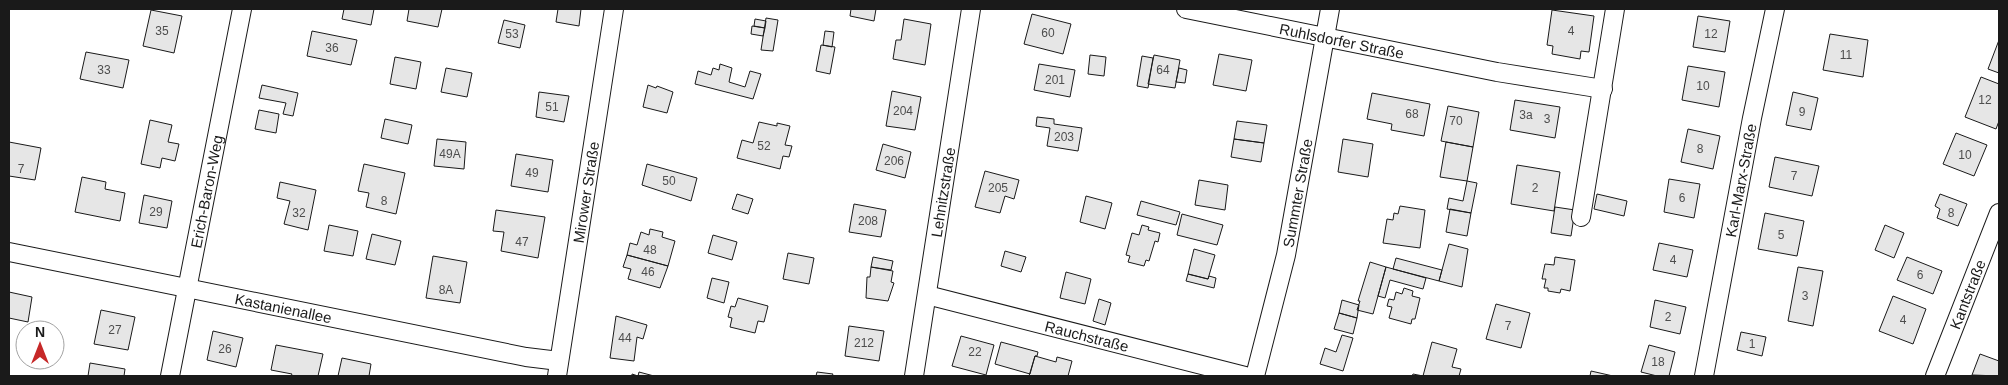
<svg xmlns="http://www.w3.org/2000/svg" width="2008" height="385" viewBox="0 0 2008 385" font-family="Arial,sans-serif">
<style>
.building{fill:#e6e6e6;stroke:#1a1a1a}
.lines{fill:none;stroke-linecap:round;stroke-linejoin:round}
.street-casing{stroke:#1a1a1a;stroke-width:20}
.street{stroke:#fff;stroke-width:18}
.labels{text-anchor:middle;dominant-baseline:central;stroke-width:4;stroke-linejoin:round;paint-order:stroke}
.number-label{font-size:12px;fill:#4d4d4d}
.street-label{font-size:15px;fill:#1a1a1a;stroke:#fff}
</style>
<rect width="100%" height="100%" fill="#fff"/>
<!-- building -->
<path class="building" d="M344,9H374L371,25L342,19Z
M409,9H442L438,27L407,21Z
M558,9H581L579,26L556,22Z
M851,9H876L874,21L850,16Z
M151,10L182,16L174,53L143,46Z
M1552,10L1594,16L1589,52L1581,51L1580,59L1552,54L1553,46L1547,45Z
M1032,14L1071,24L1063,54L1024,44Z
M1698,16L1730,21L1725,52L1693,47Z
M766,18L778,20L773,51L761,50Z
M755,19L766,21L765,28L754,26Z
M904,19L931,24L925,65L893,59L896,40H901Z
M504,20L525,25L520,48L498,43Z
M752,26L765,28L763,36L751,34Z
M312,31L357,40L351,65L307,56Z
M825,31L834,32L832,47L823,45Z
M1830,34L1868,40L1863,77L1823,70Z
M1999,40V73L1988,69Z
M821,45L835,47L830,74L816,71Z
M86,52L129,60L123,88L80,79Z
M1219,54L1252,60L1246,91L1213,85Z
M1090,55L1106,57L1104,76L1088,74Z
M1154,55L1180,60L1175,88L1148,84Z
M1142,56L1153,58L1148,88L1137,86Z
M395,57L421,62L416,89L390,84Z
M720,64L732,68L729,82L745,87L750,71L761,74L753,99L695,84L698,71L711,75L713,68L719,70Z
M1039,64L1075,70L1070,97L1034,90Z
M1688,66L1725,72L1719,107L1682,100Z
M446,68L472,73L467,97L441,92Z
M1179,68L1187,70L1185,83L1176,82Z
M1981,77L1999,84V121L1996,129L1965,117Z
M262,85L298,93L293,116L283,114L286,103L259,98Z
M648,85L656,88L657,86L673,92L667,113L643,107Z
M892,91L921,97L915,130L886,126Z
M539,92L569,96L564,122L536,117Z
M1793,92L1818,98L1811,130L1786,125Z
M1372,93L1430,104L1424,136L1391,130L1392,124L1367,119Z
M1515,100L1560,107L1555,138L1510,130Z
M1448,106L1479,112L1473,147L1441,141Z
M259,110L279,114L276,133L255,129Z
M1037,117L1054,119V124L1082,128L1078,151L1047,146L1050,128L1036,126Z
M385,119L412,125L408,144L381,138Z
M150,120L172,125L168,142L179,144L175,161L162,158L160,168L141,164Z
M1237,121L1267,125L1264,143L1234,139Z
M759,122L777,126V123L790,126L785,145L792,146L789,157L783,156L780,169L737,158L742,140L753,143Z
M1688,129L1720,136L1713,169L1681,162Z
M1956,133L1987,145L1974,176L1943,164Z
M437,139L466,142L464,169L434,166Z
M1234,139L1264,143L1261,162L1231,157Z
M1343,139L1373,144L1368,177L1338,172Z
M9,142L41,148L35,180L9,176Z
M1446,142L1473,147L1467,181L1440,177Z
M883,144L911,152L905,178L876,170Z
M516,154L553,160L548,192L511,186Z
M1775,157L1819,166L1812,196L1769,187Z
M364,164L405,173L396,214L366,207L369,193L358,191Z
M647,164L697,178L691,201L642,185Z
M1517,165L1560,172L1554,211L1511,204Z
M985,171L1019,180L1014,199L1005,196L1000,213L975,207Z
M82,177L106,182L105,189L125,193L120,221L75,212Z
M1669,179L1700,184L1694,218L1664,212Z
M1199,180L1228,185L1225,210L1195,205Z
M1467,181L1477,183L1471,213L1447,209L1449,198L1463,201Z
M280,182L316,190L308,230L284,224L290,201L277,198Z
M737,194L753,199L748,214L732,209Z
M1597,194L1627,201L1624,216L1594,209Z
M1940,194L1967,204L1958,226L1937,218L1940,209L1935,206Z
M144,195L172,201L167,228L139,223Z
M1086,196L1112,203L1105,229L1080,222Z
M1141,201L1180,212L1176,225L1137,215Z
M854,204L886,210L881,237L849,232Z
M1400,206L1425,210L1420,248L1383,243L1387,219L1393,220L1394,213L1398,214Z
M1555,207L1575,210L1571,236L1551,233Z
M1450,209L1471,213L1467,236L1446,232Z
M496,210L545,217L538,258L501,251L504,232L493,231Z
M1765,213L1804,221L1797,256L1758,249Z
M1182,214L1223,225L1217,245L1177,235Z
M329,225L358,231L353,256L324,251Z
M1142,225L1149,227L1148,230L1160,233L1158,242L1155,241L1149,261L1146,260L1144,266L1128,262L1130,256L1126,255L1132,233L1139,235Z
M1885,225L1904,233L1894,258L1875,250Z
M650,229L663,232L662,237L675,241L668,266L627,255L630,243L637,245L641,232L649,235Z
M372,234L401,241L395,265L366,259Z
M713,235L737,242L732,260L708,253Z
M1659,243L1693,250L1687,277L1653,270Z
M1449,244L1468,249L1462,287L1439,281Z
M1194,249L1215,255L1208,279L1188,274Z
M1005,251L1026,257L1021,272L1001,266Z
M788,253L814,258L809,284L783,279Z
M627,255L668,266L660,288L628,279L631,269L623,267Z
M433,256L467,262L460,303L426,298Z
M873,257L893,261L891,270L871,267Z
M1555,257L1575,260L1570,291L1561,289L1560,293L1548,291V288H1544L1546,279H1542L1545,264L1554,265Z
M1907,257L1942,271L1933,294L1897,280Z
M1396,258L1442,270L1439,281L1393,269Z
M1370,262L1386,267L1373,314L1357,310L1360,301H1358Z
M871,267L893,271L891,282L894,283L888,301L866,298L867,277H870Z
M1386,267L1426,278L1423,289L1390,280L1385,298L1378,296Z
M1798,267L1823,271L1813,326L1788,321Z
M1066,272L1091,279L1085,304L1060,298Z
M1188,274L1208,279L1209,276L1216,278L1214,288L1186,281Z
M712,278L729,282L724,303L707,298Z
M1404,288L1413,291L1412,296L1420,298L1415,319H1412L1411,324L1389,318L1392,307L1387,306L1389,299L1394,300L1396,292L1402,294Z
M9,292L32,297L28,322L9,318Z
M1893,296L1926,309L1913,344L1879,331Z
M738,298L768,306L764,322L758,321L755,333L730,327L732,318L728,317L731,306L735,307Z
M1099,299L1111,303L1105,325L1093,321Z
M1342,300L1359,305L1357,318L1339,313Z
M1655,300L1686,307L1680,334L1650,327Z
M1496,304L1530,313L1521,348L1486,339Z
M101,310L135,317L128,350L94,344Z
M1339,313L1357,318L1353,334L1334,329Z
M616,316L647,325L643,339L637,337L634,361L610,358Z
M849,326L884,331L879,361L845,356Z
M213,331L243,338L236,367L207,360Z
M1741,332L1766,337L1762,356L1737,350Z
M1342,335L1353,338L1343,371L1320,364L1325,348L1336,352Z
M961,336L994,345L986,375L952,366Z
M1001,342L1038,352L1037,356H1035L1030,374L995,364Z
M1432,342L1457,349L1452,367L1461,369L1459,376H1412L1413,374L1423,376Z
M276,345L323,354L318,376H291L292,374L271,370Z
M1649,345L1675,352L1669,376H1657L1641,372Z
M1980,354L1999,361V376L1972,375Z
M1035,356L1056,362L1057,357L1072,361L1068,376H1029Z
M342,358L371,364L369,376H338Z
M90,363L125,369L124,376H88Z
M1591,371L1613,376H1590Z
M639,372L654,376H632V374L638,376Z
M817,372L833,374L832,376H816Z"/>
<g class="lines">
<defs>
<g id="street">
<path id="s1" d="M1186,9L1497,72L1603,89"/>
<path d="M1581,217L1615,9"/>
<path id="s2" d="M9,252L526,357L559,361"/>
<path id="s3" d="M927,295L1245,376"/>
<path id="s4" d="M170,376L242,9"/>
<path id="s5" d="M557,376L614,9"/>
<path id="s6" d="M914,376L971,9"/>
<path id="s7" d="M1255,376L1286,255L1330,9"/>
<path id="s8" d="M1704,376L1752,118L1775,9"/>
<path id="s9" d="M1935,376L1999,213"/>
</g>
</defs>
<!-- street casing -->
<use href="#street" class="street-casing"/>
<!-- street -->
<use href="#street" class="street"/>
</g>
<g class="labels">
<!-- number labels -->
<g class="number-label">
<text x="162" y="31">35</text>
<text x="1571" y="31">4</text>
<text x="1048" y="33">60</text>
<text x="512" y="34">53</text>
<text x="1711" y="34">12</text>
<text x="332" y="48">36</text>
<text x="1846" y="55">11</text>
<text x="104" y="70">33</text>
<text x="1163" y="70">64</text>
<text x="1055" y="80">201</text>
<text x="1703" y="86">10</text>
<text x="1985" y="100">12</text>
<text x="552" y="107">51</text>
<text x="903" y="111">204</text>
<text x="1802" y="112">9</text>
<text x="1412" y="114">68</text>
<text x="1526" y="115">3a</text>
<text x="1547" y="119">3</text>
<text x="1456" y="121">70</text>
<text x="1064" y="137">203</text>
<text x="764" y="146">52</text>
<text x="1700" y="149">8</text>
<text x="450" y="154">49A</text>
<text x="1965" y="155">10</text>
<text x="894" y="161">206</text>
<text x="21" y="169">7</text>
<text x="532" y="173">49</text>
<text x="1794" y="176">7</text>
<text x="669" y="181">50</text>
<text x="998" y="188">205</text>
<text x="1535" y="188">2</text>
<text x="1682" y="198">6</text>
<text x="384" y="201">8</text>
<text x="156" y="212">29</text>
<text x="299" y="213">32</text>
<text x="1951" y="213">8</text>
<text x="868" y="221">208</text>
<text x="1781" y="235">5</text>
<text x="522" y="242">47</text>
<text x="650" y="250">48</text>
<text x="1673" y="260">4</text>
<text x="648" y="272">46</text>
<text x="1920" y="275">6</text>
<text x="446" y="290">8A</text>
<text x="1805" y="296">3</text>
<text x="1668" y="317">2</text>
<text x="1903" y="320">4</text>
<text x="1508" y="326">7</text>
<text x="115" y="330">27</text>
<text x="625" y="338">44</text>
<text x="864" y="343">212</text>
<text x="1752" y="344">1</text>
<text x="225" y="349">26</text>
<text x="975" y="352">22</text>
<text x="1658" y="362">18</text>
</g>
<!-- street labels -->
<g class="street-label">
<text stroke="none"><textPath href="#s1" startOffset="159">Ruhlsdorfer Straße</textPath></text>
<text stroke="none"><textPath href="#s8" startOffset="199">Karl-Marx-Straße</textPath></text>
<text stroke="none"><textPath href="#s4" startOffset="188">Erich-Baron-Weg</textPath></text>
<text stroke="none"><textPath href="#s5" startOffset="186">Mirower Straße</textPath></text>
<text stroke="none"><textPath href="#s6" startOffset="186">Lehnitzstraße</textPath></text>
<text stroke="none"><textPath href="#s7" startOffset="188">Summter Straße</textPath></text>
<text stroke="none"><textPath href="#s9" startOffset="88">Kantstraße</textPath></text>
<text stroke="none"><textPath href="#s2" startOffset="280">Kastanienallee</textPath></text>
<text stroke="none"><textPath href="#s3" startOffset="165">Rauchstraße</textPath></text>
</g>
</g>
<!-- border -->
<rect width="2008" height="385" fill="none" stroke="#1a1a1a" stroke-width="20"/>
<!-- north arrow -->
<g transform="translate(40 345)"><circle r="24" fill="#ffffff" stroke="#a3a3a3"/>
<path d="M0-4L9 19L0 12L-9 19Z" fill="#c62828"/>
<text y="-8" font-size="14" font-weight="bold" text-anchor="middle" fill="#1a1a1a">N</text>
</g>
</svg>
